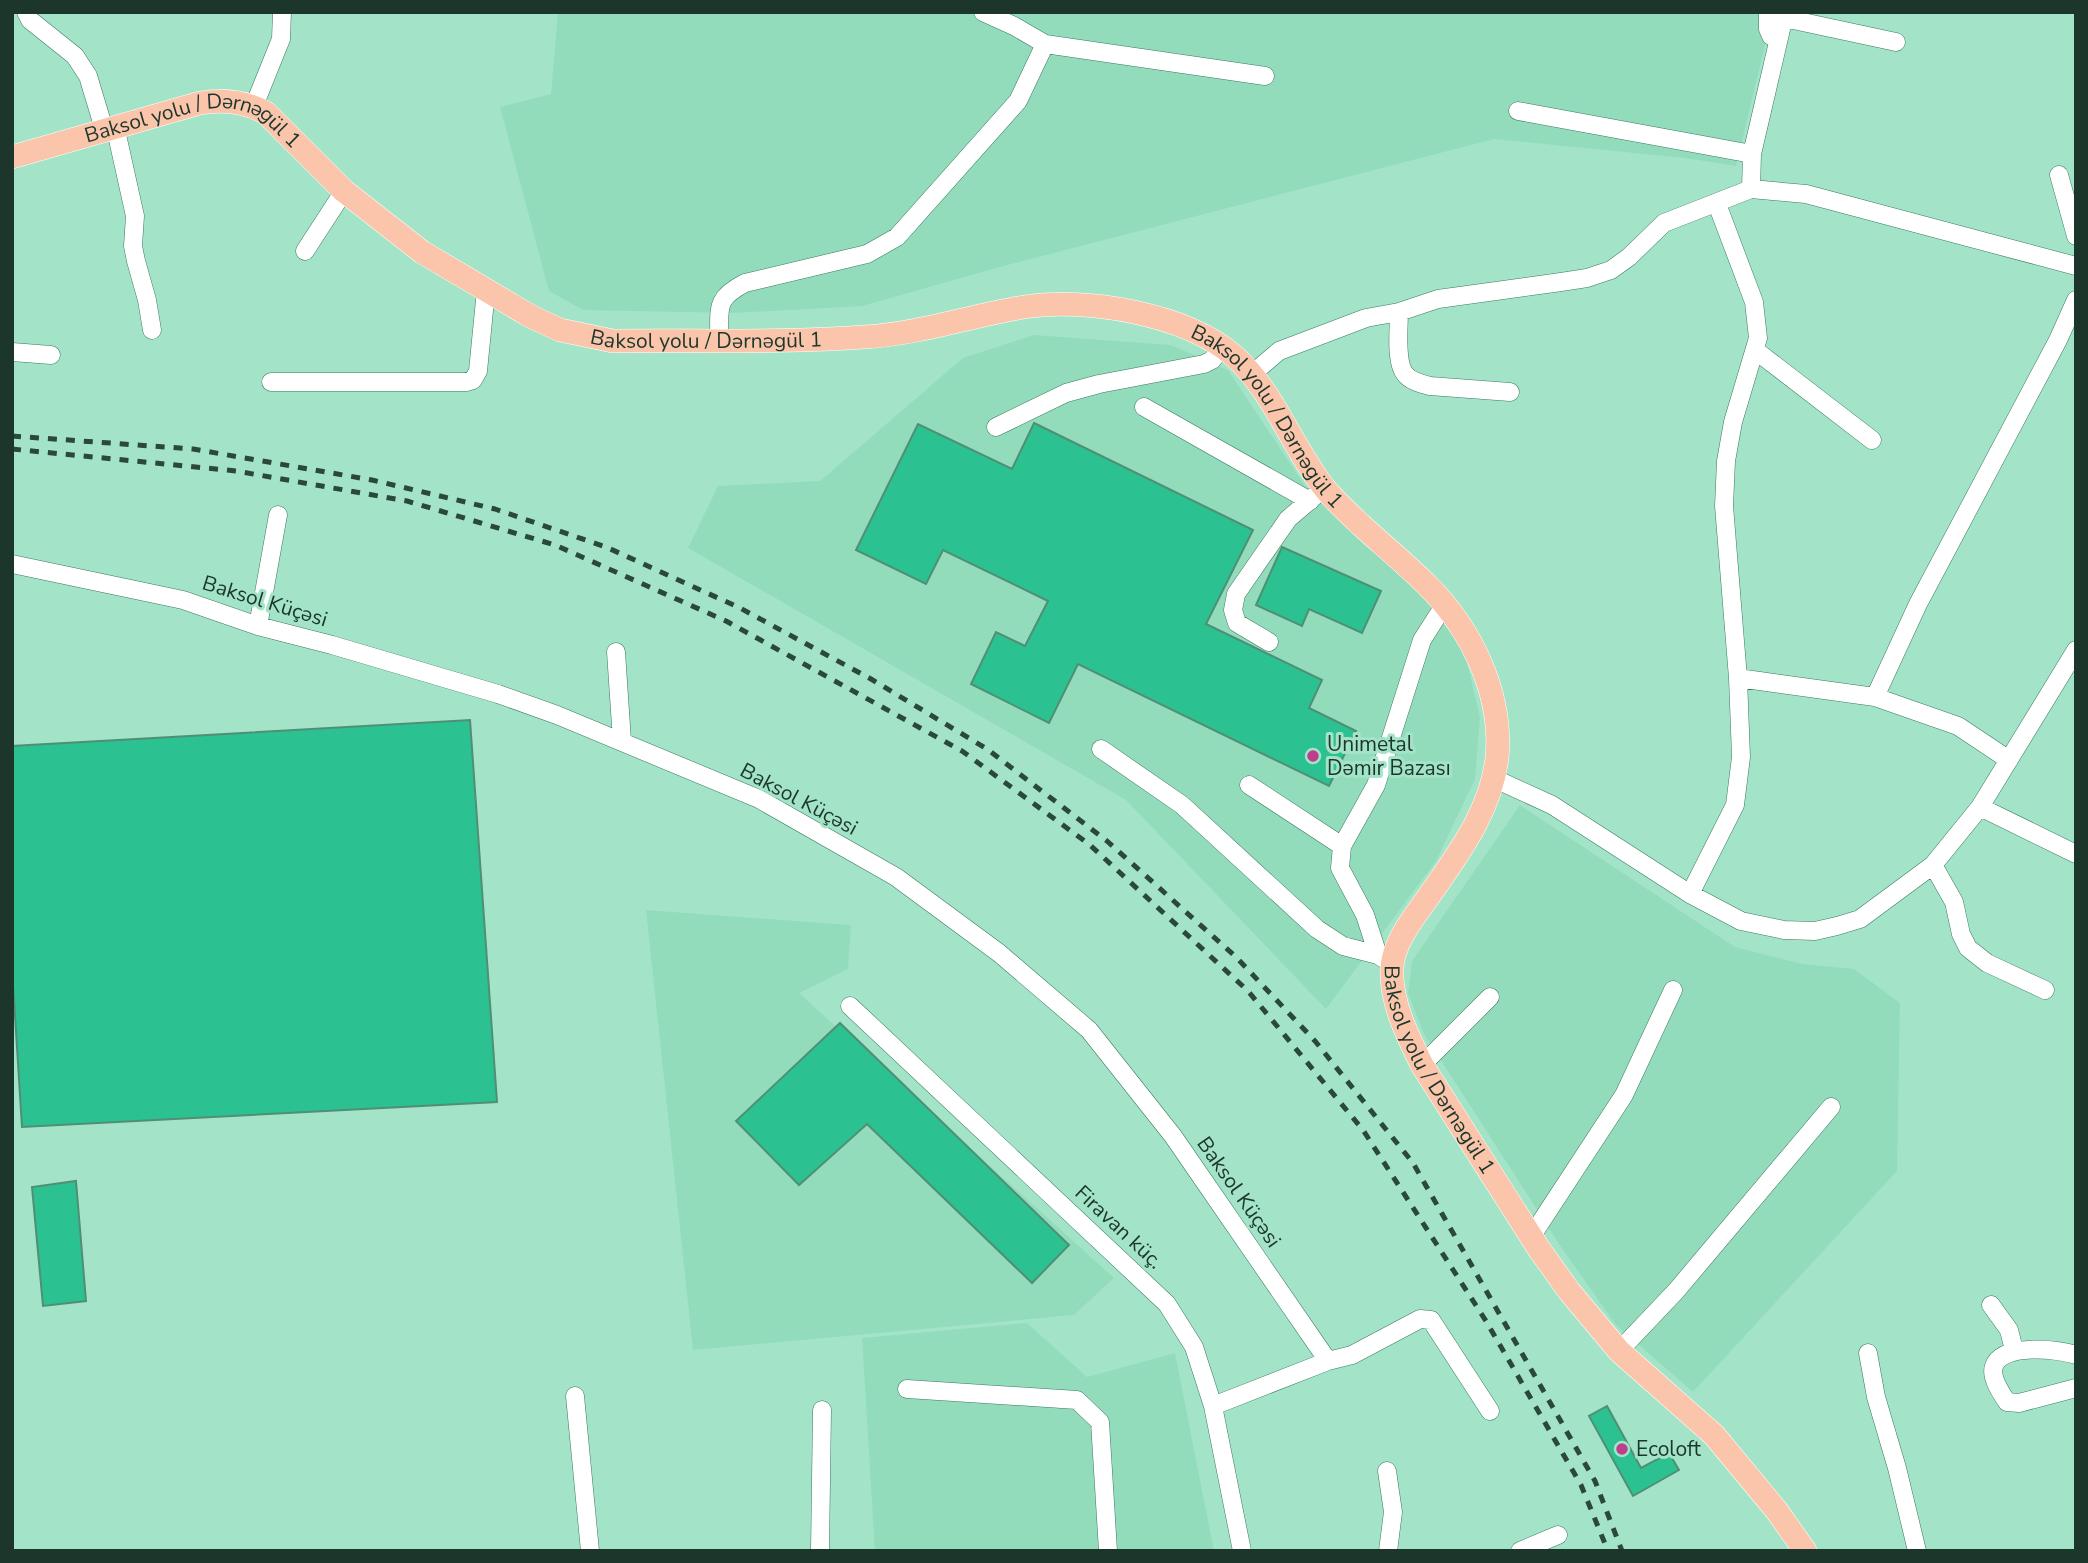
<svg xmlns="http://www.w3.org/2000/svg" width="2088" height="1563" viewBox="0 0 2088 1563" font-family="'Nunito Sans',sans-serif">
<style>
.built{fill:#92dcbc}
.building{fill:#2cc191;stroke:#508f75;stroke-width:2}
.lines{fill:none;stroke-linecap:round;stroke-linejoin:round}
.minor-casing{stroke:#3a7a61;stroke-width:19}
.major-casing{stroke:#fff;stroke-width:24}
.minor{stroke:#fff;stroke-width:18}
.major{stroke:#fbc5ab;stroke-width:23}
.rail{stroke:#2a483b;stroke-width:5;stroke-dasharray:9 9;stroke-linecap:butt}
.poi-dot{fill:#bc3e8d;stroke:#a3e4c8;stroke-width:2.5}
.labels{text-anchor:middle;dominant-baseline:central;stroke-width:6;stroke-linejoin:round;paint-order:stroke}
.street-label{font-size:21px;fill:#1c362b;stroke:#a3e4c8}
.poi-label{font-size:21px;fill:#1c362b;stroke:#a3e4c8;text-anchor:start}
</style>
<rect width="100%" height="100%" fill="#a3e4c8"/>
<!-- built -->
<path class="built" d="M558,12H1773L1736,166L1685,158L1494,139L996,268L862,306L734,313L583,310L549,291L500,107L551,94Z
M1034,335L1171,345L1228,370L1305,486L1426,599L1465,653L1480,718L1475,779L1436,861L1326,1009L1126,800L688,548L718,486L820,481L963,358Z
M1520,805L1735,947L1802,964L1854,969L1900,1003L1897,1171L1693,1392L1616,1325L1561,1247L1424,1034L1408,993L1412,961Z
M646,910L851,925L848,969L799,993L1114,1278L1074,1315L693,1350Z
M1027,1323L1087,1377L1175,1353L1214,1551H875L862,1338Z"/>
<!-- building -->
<path class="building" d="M1034,423L1253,530L1206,624L1322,680L1309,708L1356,731L1329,786L1078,664L1049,723L971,684L996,632L1025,646L1048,601L943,550L926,584L856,550L918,424L1012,469Z
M1282,547L1381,591L1362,633L1309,609L1302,626L1256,605Z
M470,720L497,1102L22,1127L12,968V746Z
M840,1023L1069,1245L1032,1283L867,1124L799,1185L736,1121Z
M76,1181L86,1301L43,1306L32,1187Z
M1607,1406L1641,1468L1669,1453L1679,1470L1633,1496L1589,1416Z"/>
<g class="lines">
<defs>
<path id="minor" d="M26,12L30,20L75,56L88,76L104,129
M1768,12V29L1771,36L1778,40
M1784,18L1896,42
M1045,44L1265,76
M254,106L281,39L282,12
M1518,111L1752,154
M115,126L135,216L133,246L136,261L147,300L152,330
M2059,175L2076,236
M1751,189L1752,154L1785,12
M305,251L344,191
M1399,312C1399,327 1395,362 1405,374C1410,381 1422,384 1430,386L1510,392
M719,340C720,308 714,299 745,283L867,254L897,237L1018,101L1045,44L1014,26L983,12
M1755,350L1872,440
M12,352L51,355
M1252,374L1279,351L1366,318L1399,312L1438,299L1561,282L1587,278L1611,270L1629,257L1664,223L1751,189L1806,194L2076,266
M271,382H466L473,380L478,371L486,290
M1144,407L1310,501
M996,427L1066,393L1099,384L1204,364L1212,360L1222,348
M12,564L183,600L258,626L332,645L498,694L557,715L759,799L896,877L999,953L1089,1030L1173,1136L1328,1361
M258,626L278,515
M1269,642L1237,623L1233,610L1236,594L1288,519L1324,488
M616,652L622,741
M1738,678L1875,697L1958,726L2009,760
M1875,697L1918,604L2058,340L2076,300
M1101,749L1182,805L1317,929L1343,946L1378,955L1386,960
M1493,778L1552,805L1690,894L1741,921L1784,930L1815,931L1837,926L1860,919L1933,865L1980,807L2076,650
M1249,785L1342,846
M1980,807L2076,854
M1933,865L1954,902L1961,934L1968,948L1987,963L2045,990
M1690,894L1735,805L1741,757L1738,678L1724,506L1726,461L1733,422L1758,338L1754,302L1717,204
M1378,955L1365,915L1340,868L1342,846L1376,785L1422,640L1445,604
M850,1006L1167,1304L1194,1347L1213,1406L1242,1551
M1422,1065L1490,997
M1531,1237L1624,1095L1673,990
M1991,1305L2009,1330L2014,1350
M1619,1351L1676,1291L1831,1107
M1868,1353L1876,1397L1897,1468L1917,1551
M2076,1355C2058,1349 2002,1343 1994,1366C1990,1377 2001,1393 2007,1402L2019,1403L2076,1388
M907,1389L1077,1400L1100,1422L1108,1551
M575,1396L590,1551
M1213,1406L1328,1361L1352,1355L1420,1319L1431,1320L1490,1411
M1387,1471L1393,1512L1388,1551
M820,1551L822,1410
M1520,1551L1558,1535"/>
<g id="major">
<path id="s1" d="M12,157L200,103C224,99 245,101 266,113L344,191L422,252L530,316L560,330L613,341C697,340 781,343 864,337C919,334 970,316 1024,307C1085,297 1186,314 1234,356C1269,387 1287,434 1313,472C1326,493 1344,509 1362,526C1384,546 1407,565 1428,586C1472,630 1503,695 1497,758C1491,811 1458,854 1429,896C1415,916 1394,941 1392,967C1390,1001 1407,1035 1422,1065L1539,1249L1569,1291L1619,1351L1714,1435L1777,1511L1805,1551"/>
</g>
</defs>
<!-- minor casing -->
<use href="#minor" class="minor-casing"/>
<!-- major casing -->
<use href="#major" class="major-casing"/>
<!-- minor -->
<use href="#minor" class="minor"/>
<!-- major -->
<use href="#major" class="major"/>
<!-- rail -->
<path class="rail" d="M12,436L193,449L372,480L495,509L606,547L740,608L871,679L987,749L1107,841L1236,957L1315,1041L1413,1163L1595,1481L1622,1551
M12,449L236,471L407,501L555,545L726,621L962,751L1090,845L1248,991L1363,1130L1486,1321L1581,1485L1608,1551"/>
</g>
<!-- markers -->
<g class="poi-dot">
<circle cx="1313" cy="756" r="7"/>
<circle cx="1622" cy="1449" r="7"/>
</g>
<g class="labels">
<!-- street labels -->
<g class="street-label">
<text stroke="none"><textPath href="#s1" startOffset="192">Baksol yolu / Dərnəgül 1</textPath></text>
<text stroke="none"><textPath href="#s1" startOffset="779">Baksol yolu / Dərnəgül 1</textPath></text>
<text stroke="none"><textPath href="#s1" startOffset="1388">Baksol yolu / Dərnəgül 1</textPath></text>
<text transform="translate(265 601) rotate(17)">Baksol Küçəsi</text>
<text transform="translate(799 799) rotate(28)">Baksol Küçəsi</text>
<text stroke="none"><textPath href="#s1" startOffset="2166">Baksol yolu / Dərnəgül 1</textPath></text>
<text transform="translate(1239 1192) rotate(55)">Baksol Küçəsi</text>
<text transform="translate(1119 1227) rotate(43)">Firavan küç.</text>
</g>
<!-- poi labels -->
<g class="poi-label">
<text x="1327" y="744">Unimetal<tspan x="1327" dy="24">Dəmir Bazası</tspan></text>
<text x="1636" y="1449">Ecoloft</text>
</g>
</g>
<!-- border -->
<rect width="2088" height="1563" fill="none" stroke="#1c362b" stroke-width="28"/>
</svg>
